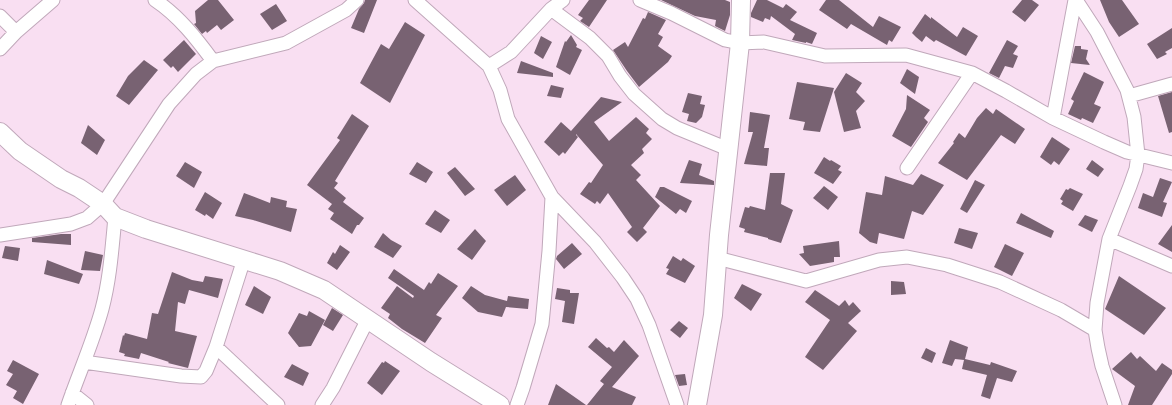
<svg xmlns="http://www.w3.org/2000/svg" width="1172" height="405" viewBox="0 0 1172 405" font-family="Figtree,sans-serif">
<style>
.building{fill:#786272}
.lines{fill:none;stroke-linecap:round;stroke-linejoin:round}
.street-casing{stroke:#c0a8ba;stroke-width:15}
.secondary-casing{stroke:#c0a8ba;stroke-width:20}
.street{stroke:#fff;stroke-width:13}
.secondary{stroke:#fff;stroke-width:18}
</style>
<rect width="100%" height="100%" fill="#f9dff2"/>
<!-- building -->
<path class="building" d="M208,0H218L234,20L221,30L217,25L207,33L206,31L202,34L194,24L196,23L195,11Z
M365,0H377L364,33L351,28L359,9L364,3Z
M589,0H607L589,27L580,21L583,18L578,15Z
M661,0H725L730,2V15L725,31L715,26L716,20L695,16Z
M757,0H767L783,8L786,4L797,12L790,20L817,33L812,44L806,42V43L792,40L795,34L771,16L770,20L765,18L763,22L751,17V13Z
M826,0H839L873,27L879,16L901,27L892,42L889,40L887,45L851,24L847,29L822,12L819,10Z
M1022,0H1032L1039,5L1025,22L1012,12Z
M1100,0H1122L1139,24L1119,37L1109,22Z
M276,4L287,21L272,30L260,14Z
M648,12L666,20L658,34L663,37L658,46L672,56L668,62L639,87L627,71L613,50L625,42L628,47L643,18L645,19Z
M925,14L931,19V17L957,37L963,27L978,36L966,56L936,40L934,42L926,36L922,42L916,37L912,33Z
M405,22L425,35L390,103L360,83L381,44L389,49Z
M1172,28V48L1165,52L1167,54L1157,59L1147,44Z
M571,35L577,45L576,47L582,50L570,75L556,67L565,41L566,42Z
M541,36L552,42L543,59L534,53Z
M184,40L196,54L178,72L173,66L171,68L163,60Z
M1007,40L1018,46L1013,54L1018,56L1013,68L1005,66L999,78L989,73Z
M1075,46H1081V49L1088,50L1086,59L1090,65L1071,63Z
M144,60L158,70L129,105L116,96L128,76Z
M521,61L553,73V77L517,73Z
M907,69L919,77L915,94L900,83Z
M1084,72L1104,82L1094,104L1101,107L1093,123L1082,118L1081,120L1068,114L1074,101L1071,99Z
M846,73L862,83L856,92L865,101L856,111L861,128L844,132L834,92Z
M797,82L834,88L820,132L803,130L805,122L789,119Z
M551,85L564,88L561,98L547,96Z
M1172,92V132L1169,133L1158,96Z
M688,93L702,96L700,104L705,105L702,117L696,123L687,121L689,114L682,112Z
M907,95L930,110L924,118L928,122L911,147L892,136L906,109Z
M601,97L622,102L594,122L609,141L636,117L649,129L646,133L652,139L642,149L644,153L631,165L641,175L636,180L660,206L643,228L647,232L637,242L627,232L632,227L608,193L600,204L597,201L595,204L580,194L589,182L591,183L603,165L576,134V135L578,137L565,154L563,152L559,156L544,142L561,122L571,131Z
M986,108L993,114L996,109L1025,129L1015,144L1001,135L967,180L938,163L954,143L953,142L959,133L965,138L977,118Z
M750,112L770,115L764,148H769L767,166L744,164L753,132H748Z
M352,114L369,126L335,181L338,183L334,188L346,198L343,202L364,218L359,225H357L352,234L330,219L334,213L328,209L332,204L307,185L340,140L337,138Z
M88,125L105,140L97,155L81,143Z
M1052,137L1070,149L1059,165L1054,161L1051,165L1040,157Z
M824,157L830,161L831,160L841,166L838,170L842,172L833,184L814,173Z
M689,160L702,164L699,175L714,181V185L680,183Z
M1092,160L1104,169L1098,177L1086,169Z
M185,162L202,172L194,188L176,176Z
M417,162L433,172L426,183L409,174Z
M455,167L475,189L465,196L447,173Z
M770,173H785L781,204L793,210L781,243L768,239V238L744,232L745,229L739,227L745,207L749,208L750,206L765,210Z
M921,174L944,185L923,215L912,211L904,239L879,233L877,244L870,242L859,233L866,192L882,195L885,176L913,185Z
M515,175L526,190L507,206L494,190Z
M1160,178L1172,182L1163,202L1167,203L1162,217L1138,208L1143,193L1153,197Z
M975,180L985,185L967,213L960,209Z
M824,186L838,197L828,210L813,198Z
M660,187H664L692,201L686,213L680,209L676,214L655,197Z
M1070,188L1083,194L1073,211L1061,204L1063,201L1060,199L1066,189L1068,190Z
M205,192L222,203L213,219L206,214L205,216L195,210Z
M244,193L270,203L271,197L287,201L286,207L297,209L291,232L253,220L235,216Z
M435,210L450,220L441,233L425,224Z
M1021,213L1054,231L1051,238L1016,223Z
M1085,215L1098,220L1092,232L1078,225Z
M1172,225V252L1158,244Z
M959,228L978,233L972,249L954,243Z
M475,229L486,241L472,260L457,249Z
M383,233L391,240L402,246L393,258L374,247Z
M61,234H71V245L32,242V238Z
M839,241L840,257H834V262L810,266L799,254L804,253L803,246Z
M572,243L582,254L564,269L556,259L557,256Z
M1005,244L1024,253L1012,276L994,267Z
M340,245L350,252L337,270L327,263L333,252L335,254Z
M5,246L20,248L18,261L2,258Z
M85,251L103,255L100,271L81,270Z
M673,256L681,261L683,258L695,266L685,283L666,274L669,269L666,268Z
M47,260L83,274L79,284L44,274Z
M394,269L424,290L429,282L431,284L438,273L458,286L436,315L442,318L425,343L402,329L388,318L390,314L381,308L397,286L413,298L414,296L388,278Z
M172,272L192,280L203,282L205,276L223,279L218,298L189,290L185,304L178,302L175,331L197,336L188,368L168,363L169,362L141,353L139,359L124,356L125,354L119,352L123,335L124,336L125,333L147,339L152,313L158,314Z
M1119,276L1166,308L1144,335L1105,309Z
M891,281L904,282L906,294L891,295Z
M742,284L762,294L751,311L734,298Z
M254,286L271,297L263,314L245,305Z
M471,286L485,295L507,301L508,296L529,299L528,309L506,307L502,317L478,312L462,298Z
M557,288L570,290V293H579L574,324L562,322L565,301L555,299Z
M815,290L839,306L845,300L849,306L853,302L861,311L848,323L857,331L823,370L805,357L830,320L805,302Z
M332,308L343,315L333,331L323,325Z
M309,311L325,320L311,346L299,347L288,333L299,313L307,316Z
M679,321L688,328L680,338L670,330Z
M596,338L607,348L609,347L614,352L624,340L639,356L612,387L636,397L632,405H587L604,384L600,381L612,367L588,347Z
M950,340L968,347L965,359L990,365L991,362L1017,371L1012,382L997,378L990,399L981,396L987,375L962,369L964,360L955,359L952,366L942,363Z
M926,348L936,353L932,363L921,358Z
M1131,352L1137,359L1140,356L1156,371L1162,363L1172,370V374L1152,405H1128L1135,386L1112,369Z
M13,360L39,374L23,404L13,398L17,391L6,385L13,374L7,371Z
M385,361L400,371L382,395L367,383L382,362L384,363Z
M292,364L309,373L303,386L284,377Z
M685,374L687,385L679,386L675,375Z
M556,384L586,405H548Z"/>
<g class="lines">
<defs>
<path id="street" d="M155,0C179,16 196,38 213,61
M415,0L489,66L500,90L508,119L552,197L595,242L623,278L637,299L649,325L677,405
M640,0L671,13L725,40L740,43L764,42L825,56L906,55L972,73L1006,91L1053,118L1104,142L1127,152L1172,163
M1076,0L1097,32L1127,90L1134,117L1138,155L1136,169L1130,186L1109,239L1097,303L1095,330L1098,348L1102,366L1115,405
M551,9L590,38L608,56L620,76L634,94L662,119L677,128L728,149
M0,16L16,32
M0,49L16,32L53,0
M489,66L511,52L551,9L563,0
M1129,96L1172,84
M1053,118L1075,0
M907,168L972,73
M0,235L71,224L87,218L103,204L169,104L196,74L213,61L286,43L346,10L357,0
M1109,239L1172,266
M717,258L806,281L879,260L907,257L947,265L1000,282L1061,310L1095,330
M216,347L278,405
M84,362L181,376L201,377L206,371L216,347L244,259
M72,393L87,405
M68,405C79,373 93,342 102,309C110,279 112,248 115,217
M322,405L333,388L368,319
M517,405L523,388L542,324L549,251L552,197"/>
<path id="secondary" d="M0,132L20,151L61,179L79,188L103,204L115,217L146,229L280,271L324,290L431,362L500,405
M697,405L713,315L719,235L740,43L741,0"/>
</defs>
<!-- street casing -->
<use href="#street" class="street-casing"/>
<!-- secondary casing -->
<use href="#secondary" class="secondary-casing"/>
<!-- street -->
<use href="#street" class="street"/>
<!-- secondary -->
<use href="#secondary" class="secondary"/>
</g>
</svg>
